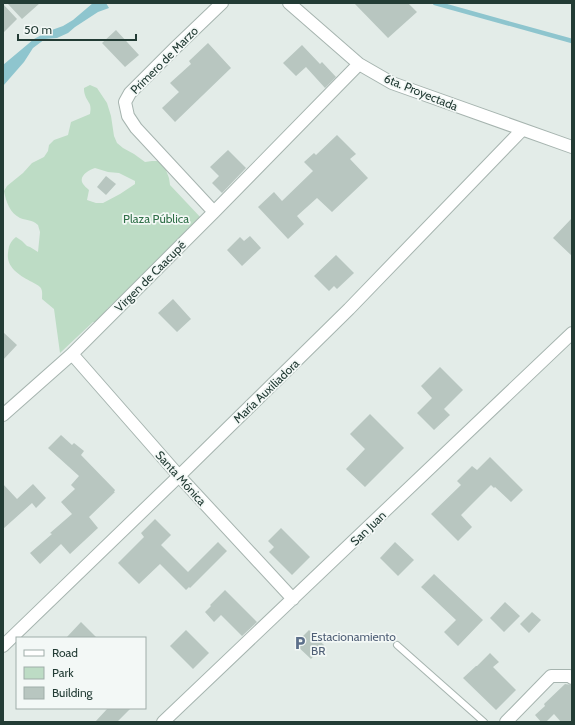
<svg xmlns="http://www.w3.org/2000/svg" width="575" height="725" viewBox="0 0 575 725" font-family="Cabin,sans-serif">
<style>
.green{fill:#bddcc5;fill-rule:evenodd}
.water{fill:#8ec5ce}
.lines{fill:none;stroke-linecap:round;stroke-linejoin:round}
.stream{stroke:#8ec5ce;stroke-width:4.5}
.building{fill:#b8c6c0}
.lane-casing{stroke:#a6b4af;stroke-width:8}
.street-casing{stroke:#a6b4af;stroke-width:14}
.lane{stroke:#fff;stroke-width:6}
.street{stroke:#fff;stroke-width:12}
.labels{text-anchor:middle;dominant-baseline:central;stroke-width:3.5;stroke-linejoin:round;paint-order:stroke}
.street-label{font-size:12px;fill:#233c35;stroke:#f3f8f6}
.park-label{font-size:12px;fill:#307048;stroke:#f3f8f6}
.service-label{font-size:12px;fill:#4e5e75;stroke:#f3f8f6;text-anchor:start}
</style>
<rect width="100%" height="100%" fill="#e3ece8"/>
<!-- green -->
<path class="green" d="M90,85L97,88L107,103L111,116L114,136L117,143L123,148L134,154L145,162L152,161H159L164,165L169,178L170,185L202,219L107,309L105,320L102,322H93L60,353L54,309L42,299C42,295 43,290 40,287C38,285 34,283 32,282C21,276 6,268 8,253C9,245 10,242 16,237L22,241L27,246L30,247L38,252L40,232L38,225C31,219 28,221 20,218C10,213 6,202 4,191L7,186L23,173L32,163L44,157L48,151L49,145L54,140L68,135L71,122L90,114C92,102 88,104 85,95C84,92 84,90 84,88ZM95,168L108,172L119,173L135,181V184L120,194L103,203H96L87,200L89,190C87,188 83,185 82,182C80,175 89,170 95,168Z"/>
<!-- water -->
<path class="water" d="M93,3H106L109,8L98,12L75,27L68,33L57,38L45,39L33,48L24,62L3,86V65L34,39L49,31L63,26L73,20Z"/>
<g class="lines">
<!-- stream -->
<path class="stream" d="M435,3L572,41"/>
</g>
<!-- building -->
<path class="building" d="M7,3H40L22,19Z
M354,3H408L417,12L388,38Z
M3,4L17,19L3,33Z
M116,30L139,55L125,67L102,43Z
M208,43L231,68L175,122L162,108L179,92L170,83L191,64L189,61Z
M302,45L320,64L322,62L336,77L325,88L306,67L296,76L283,63Z
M337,135L356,154L350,159L368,178L332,212L317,198L297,216L304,224L288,239L258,207L274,192L282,201L313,171L304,162L314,153L316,155Z
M228,150L246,168L222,193L212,183L219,176L210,167Z
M106,176L116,184L106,195L97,187Z
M572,218V256L553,238Z
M250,236L261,248L242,266L227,250L240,237L244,241Z
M336,255L354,273L337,289L334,286L329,291L314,276Z
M173,299L191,319L177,332L158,313Z
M3,332L17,345L3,360Z
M440,367L463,390L444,409L450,415L434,430L417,413L432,398L421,386Z
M370,414L404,448L365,487L346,469L365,449L350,434Z
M61,435L72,445L74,443L84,451L81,455L115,490L114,492H115L89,517L98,528L70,554L61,544L40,564L30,553L52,534L50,533L72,514L61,502L75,489L71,485L79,476L48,448Z
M490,457L523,490L511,502L495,487L494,488L491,485L461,515L472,527L458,541L431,514L461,485L457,481L472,466L477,470Z
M3,484L17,499L33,484L46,498L36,508L32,503L3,529Z
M155,519L171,535L161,545L188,572L218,542L227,551L190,588L189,587L186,590L160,564L139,584L118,563L144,537L141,533Z
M281,528L310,557L292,575L269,552L274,547L268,541Z
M395,542L414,560L398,576L380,558Z
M434,574L483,620L458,646L444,632L456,620L421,587Z
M225,590L257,622L242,636L221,615L214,622L205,612L211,606L210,605Z
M505,602L520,616L504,632L490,618Z
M532,612L541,620L529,633L520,624Z
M81,622L97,638H66Z
M186,630L209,653L193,669L170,646Z
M309,630L324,645L311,659L295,644Z
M490,653L499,662L493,667L516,690L496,710L463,678L476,666H477Z
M565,684L572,685V722H561L554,714L546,722H541L535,715L545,706L544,704Z
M108,708H131L117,722H95Z"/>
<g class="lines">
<defs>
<path id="lane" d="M397,645L484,722"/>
<path id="street" d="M289,3L359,64L392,83L572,147
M214,212L136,128L128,116L125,102L130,93L175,48L222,3
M72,354L179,476L293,599
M3,415L72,354L214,212L359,64
M3,646L179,476L349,309L522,130
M163,722L572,333
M506,722L551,676H570L572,678"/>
</defs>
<!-- lane casing -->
<use href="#lane" class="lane-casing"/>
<!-- street casing -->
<use href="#street" class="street-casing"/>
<!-- lane -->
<use href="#lane" class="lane"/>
<!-- street -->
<use href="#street" class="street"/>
</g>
<!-- icons -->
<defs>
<symbol id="parking-bare" viewBox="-9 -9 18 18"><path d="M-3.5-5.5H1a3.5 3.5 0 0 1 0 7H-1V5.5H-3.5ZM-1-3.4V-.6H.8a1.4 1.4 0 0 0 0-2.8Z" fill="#5c6f8a" stroke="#f3f8f6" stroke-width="2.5" paint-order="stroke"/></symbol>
</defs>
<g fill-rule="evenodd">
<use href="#parking-bare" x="290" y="633" width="20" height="20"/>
</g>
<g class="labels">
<!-- street labels -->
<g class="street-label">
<text transform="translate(164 60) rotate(-45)">Primero de Marzo</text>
<text transform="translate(421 92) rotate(22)">6ta. Proyectada</text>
<text transform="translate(150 276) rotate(-45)">Virgen de Caacupé</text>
<text transform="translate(266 391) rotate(-44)">María Auxiliadora</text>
<text transform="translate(181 478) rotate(48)">Santa Mónica</text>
<text transform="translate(368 528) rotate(-44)">San Juan</text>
</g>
<!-- park labels -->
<g class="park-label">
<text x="156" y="218">Plaza Pública</text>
</g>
<!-- service labels -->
<g class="service-label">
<text x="311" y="636">Estacionamiento<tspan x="311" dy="14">BR</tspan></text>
</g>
</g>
<!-- border -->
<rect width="575" height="725" fill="none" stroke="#233c35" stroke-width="8"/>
<!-- legend -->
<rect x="16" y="637" width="130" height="72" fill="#f3f8f6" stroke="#a0ada9"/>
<rect x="24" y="650" width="20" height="6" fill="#ffffff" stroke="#a0ada9"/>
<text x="52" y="657" font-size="12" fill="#233c35">Road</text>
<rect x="24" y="667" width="20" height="12" fill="#bddcc5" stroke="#a0ada9"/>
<text x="52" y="677" font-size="12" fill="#233c35">Park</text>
<rect x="24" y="687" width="20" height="12" fill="#b8c6c0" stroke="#a0ada9"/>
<text x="52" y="697" font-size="12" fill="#233c35">Building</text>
<!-- scale -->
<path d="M18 34v6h118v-6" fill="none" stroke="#233c35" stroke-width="2"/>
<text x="24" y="34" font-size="12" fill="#233c35" stroke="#f3f8f6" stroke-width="3" paint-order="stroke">50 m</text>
</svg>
